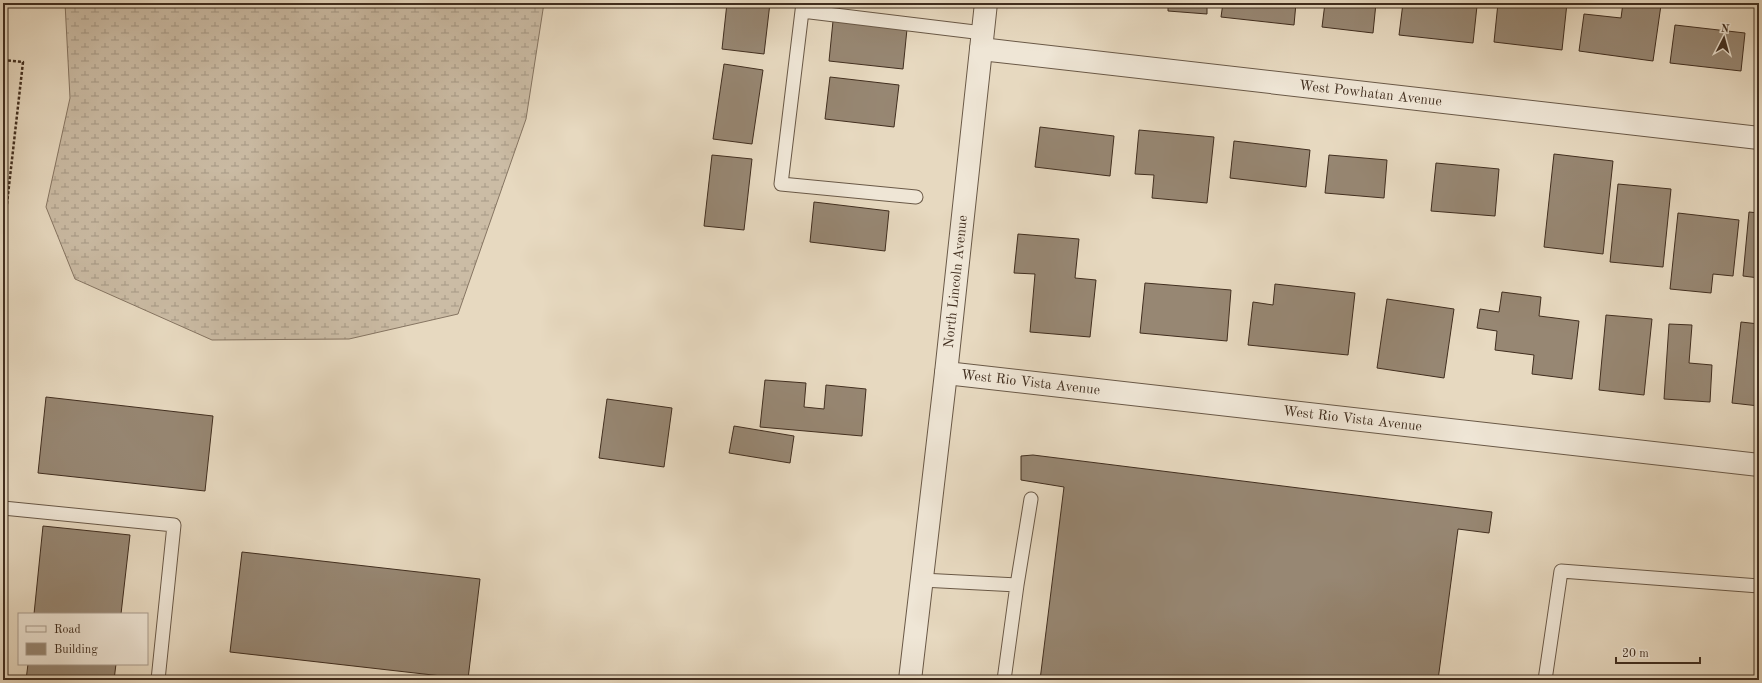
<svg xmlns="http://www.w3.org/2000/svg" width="1762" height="683" viewBox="0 0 1762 683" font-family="'Old Standard TT',serif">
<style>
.wetland{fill:url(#wetland-marsh);stroke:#867562}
.building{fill:#978773;stroke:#412e1f}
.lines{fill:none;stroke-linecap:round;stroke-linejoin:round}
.lane-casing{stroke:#6a5947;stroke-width:15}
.street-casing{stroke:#6a5947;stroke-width:24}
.path{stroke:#412e1f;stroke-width:2.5;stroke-dasharray:3 2;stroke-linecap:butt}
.lane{stroke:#efe6d6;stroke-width:13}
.street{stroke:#efe6d6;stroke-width:22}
.labels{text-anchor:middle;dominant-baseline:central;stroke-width:3;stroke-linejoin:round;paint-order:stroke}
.street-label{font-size:14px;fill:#412e1f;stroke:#efe6d6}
</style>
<defs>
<pattern id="wetland-marsh" width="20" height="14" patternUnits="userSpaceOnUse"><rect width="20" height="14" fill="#cbbca5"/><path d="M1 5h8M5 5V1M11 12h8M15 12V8" fill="none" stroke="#a69986"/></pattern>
</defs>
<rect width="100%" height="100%" fill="#e7d9c0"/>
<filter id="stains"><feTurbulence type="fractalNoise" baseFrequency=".005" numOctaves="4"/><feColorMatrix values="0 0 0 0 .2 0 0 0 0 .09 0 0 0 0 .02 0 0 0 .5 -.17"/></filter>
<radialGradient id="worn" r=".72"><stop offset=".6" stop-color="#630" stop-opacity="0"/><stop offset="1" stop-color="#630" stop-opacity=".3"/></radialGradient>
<!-- wetland -->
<path class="wetland" d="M65,3H544L526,119L458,314L349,339L212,340L75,279L46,207L70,98Z"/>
<!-- building -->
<path class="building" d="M727,3H770L764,54L722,49Z
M1168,3H1207V14L1168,11Z
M1223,3H1296L1294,25L1221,17Z
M1325,3H1376L1373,33L1322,27Z
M1403,3H1449L1477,6L1473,43L1399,35Z
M1498,3H1567L1562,50L1494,42Z
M1623,3L1661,5L1653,61L1579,51L1584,14L1621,18Z
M833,21L907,29L903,69L829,61Z
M1675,25L1745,33L1741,71L1670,63Z
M724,64L763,70L752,144L713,139Z
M830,77L899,85L894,127L825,119Z
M1040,127L1114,136L1110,176L1035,167Z
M1139,130L1214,137L1207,203L1152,198L1154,175L1135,174Z
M1234,141L1310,150L1306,187L1230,178Z
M1554,154L1613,161L1603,254L1544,247Z
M712,155L752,159L744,230L704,226Z
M1329,155L1387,160L1384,198L1325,193Z
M1436,163L1499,169L1495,216L1431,211Z
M1618,184L1671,189L1663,267L1610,262Z
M814,202L889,211L885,251L810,242Z
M1749,212L1759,213V278L1743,276Z
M1678,213L1739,220L1733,276L1713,274L1711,293L1670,289Z
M1018,234L1079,239L1075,278L1096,280L1090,337L1030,332L1035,274L1014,273Z
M1145,283L1231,290L1227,341L1140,333Z
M1275,284L1355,293L1348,355L1248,345L1253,302L1273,305Z
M1502,292L1541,297L1539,316L1579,321L1572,379L1532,374L1534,355L1495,350L1497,331L1477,328L1480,309L1499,312Z
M1387,299L1454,309L1444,378L1377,368Z
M1606,315L1652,319L1644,395L1599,390Z
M1741,322L1759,324V406L1732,403Z
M1669,324L1692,325L1689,363L1712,365L1710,402L1664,399Z
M765,380L806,383L804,407L824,409L826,385L866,389L862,436L760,427Z
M46,397L213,416L205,491L38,473Z
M607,399L672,408L664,467L599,458Z
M734,426L794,436L790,463L729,453Z
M1033,455L1492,512L1489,533L1458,529L1438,680H1040L1064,487L1021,480V456Z
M43,526L130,535L121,614H34Z
M242,552L480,579L468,679L230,652Z
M28,664H116L114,680H26Z"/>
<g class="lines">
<defs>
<path id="lane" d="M803,3L802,11L983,33
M802,11L781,184L916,197
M3,508L174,525L158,680
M922,580L1017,585
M1004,680L1017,585L1031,499
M1545,680L1561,571L1759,586"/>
<g id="street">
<path id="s1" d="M981,49L1759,138"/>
<path id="s2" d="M946,373L1759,465"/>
<path id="s3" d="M910,680L946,373L986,3"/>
</g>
</defs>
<!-- lane casing -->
<use href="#lane" class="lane-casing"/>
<!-- street casing -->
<use href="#street" class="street-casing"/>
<!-- path -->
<path class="path" d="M3,60L23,62L3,239"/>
<!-- lane -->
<use href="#lane" class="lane"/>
<!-- street -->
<use href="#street" class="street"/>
</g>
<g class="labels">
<!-- street labels -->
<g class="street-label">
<text stroke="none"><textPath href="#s1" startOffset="392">West Powhatan Avenue</textPath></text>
<text stroke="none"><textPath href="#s3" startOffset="401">North Lincoln Avenue</textPath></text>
<text stroke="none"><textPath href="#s2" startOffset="85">West Rio Vista Avenue</textPath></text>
<text stroke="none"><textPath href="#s2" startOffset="409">West Rio Vista Avenue</textPath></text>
</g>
</g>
<!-- margin -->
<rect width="1762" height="683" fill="none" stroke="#e7d9c0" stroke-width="16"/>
<rect x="4" y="4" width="1754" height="675" fill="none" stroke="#412e1f" stroke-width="2"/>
<rect x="8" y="8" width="1746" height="667" fill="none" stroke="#412e1f"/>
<!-- legend -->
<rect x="18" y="613" width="130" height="52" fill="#efe6d6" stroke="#a99c8d"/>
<rect x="26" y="626" width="20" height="6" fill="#efe6d6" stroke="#a99c8d"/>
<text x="54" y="633" font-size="12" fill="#412e1f">Road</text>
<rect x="26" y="643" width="20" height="12" fill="#978773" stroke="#a99c8d"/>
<text x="54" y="653" font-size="12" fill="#412e1f">Building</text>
<!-- north arrow -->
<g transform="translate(1724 38) rotate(6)" stroke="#efe6d6" stroke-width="3" paint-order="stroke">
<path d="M0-3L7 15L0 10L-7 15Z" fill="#412e1f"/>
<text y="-6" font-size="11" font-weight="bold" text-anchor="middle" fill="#412e1f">N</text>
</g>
<!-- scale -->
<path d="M1616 657v6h84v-6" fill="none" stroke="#412e1f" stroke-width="2"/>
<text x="1622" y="657" font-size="12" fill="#412e1f" stroke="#efe6d6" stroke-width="3" paint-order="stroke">20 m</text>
<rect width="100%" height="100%" filter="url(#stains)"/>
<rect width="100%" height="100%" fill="url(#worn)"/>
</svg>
